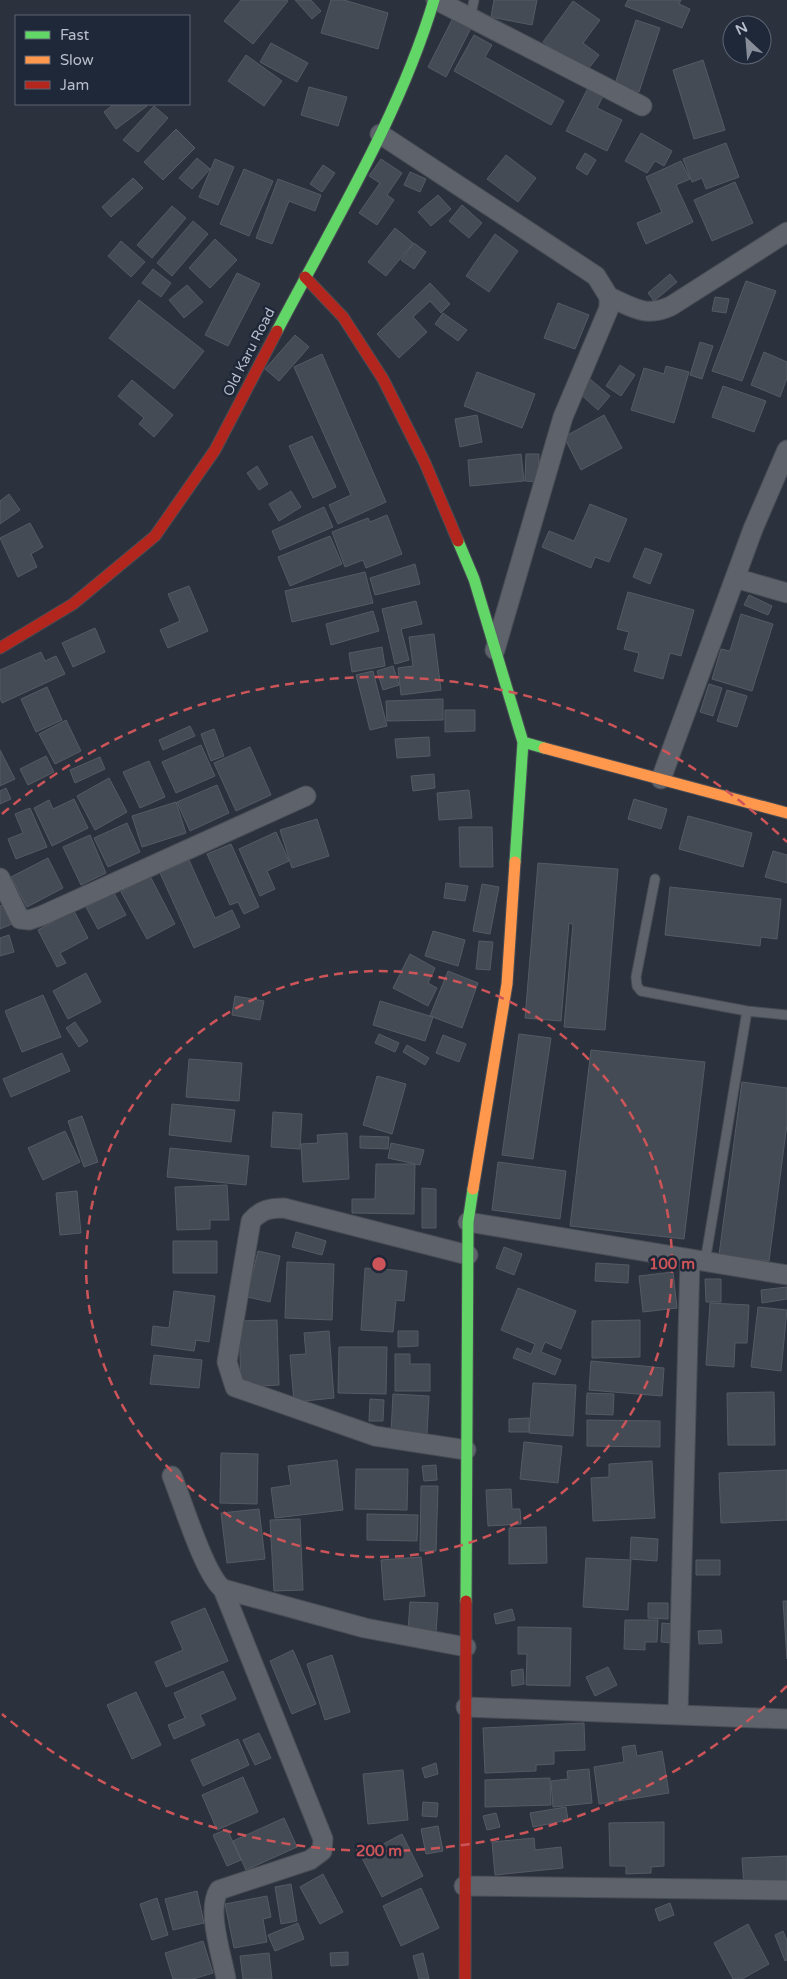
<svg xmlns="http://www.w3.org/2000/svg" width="787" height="1979" viewBox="0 0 787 1979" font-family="'Varela Round',sans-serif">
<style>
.building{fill:#454b54;stroke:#555a64}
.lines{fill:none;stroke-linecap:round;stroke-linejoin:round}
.lane-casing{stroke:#494d55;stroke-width:11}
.street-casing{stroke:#494d55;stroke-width:21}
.fast-casing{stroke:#494d55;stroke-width:13}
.slow-casing{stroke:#494d55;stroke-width:13}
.jam-casing{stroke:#494d55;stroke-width:13}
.lane{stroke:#5e626a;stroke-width:9}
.street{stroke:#5e626a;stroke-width:19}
.fast{stroke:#63d668;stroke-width:11}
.slow{stroke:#ff974d;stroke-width:11}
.jam{stroke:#b3261e;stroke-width:11}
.ring{fill:none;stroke:#cd5559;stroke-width:2.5;stroke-dasharray:9 6}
.labels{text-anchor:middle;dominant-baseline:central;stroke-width:5;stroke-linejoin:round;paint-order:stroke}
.street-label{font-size:14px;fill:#b8bfcc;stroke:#1f2838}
.centre{fill:#cd5559;stroke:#1f2838;stroke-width:2.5}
.ring-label{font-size:15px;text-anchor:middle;font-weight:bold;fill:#cd5559;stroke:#1f2838;stroke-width:5;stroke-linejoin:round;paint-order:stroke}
</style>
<rect width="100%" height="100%" fill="#2c323d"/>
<!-- building -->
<path class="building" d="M241,0H286L288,1L253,44L224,21Z
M295,0H311L321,11L312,19Z
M331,0H344L388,13L378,49L321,33Z
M494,0H537L532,25L491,17Z
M628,0H681L679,4L690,9L682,28L625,6Z
M573,1L600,20L583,43L599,55L586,72L543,42Z
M453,18L471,28L446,77L428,67Z
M636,20L660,28L639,92L615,84Z
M474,35L492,45L485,57L564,101L551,125L454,71Z
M271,43L308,63L297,82L260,62Z
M246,55L282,81L264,106L228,81Z
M703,60L725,130L694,139L673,70Z
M309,87L347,97L338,126L301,115Z
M588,88L603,96L597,108L622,120L607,151L566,131Z
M114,104H146L147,106L116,129L104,112Z
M154,106L168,118L138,152L123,140Z
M176,129L195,148L163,180L144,162Z
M641,133L672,151L664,166L655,161L647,173L625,161Z
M726,143L739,177L706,189L702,178L692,182L683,159Z
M585,153L596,160L587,175L576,168Z
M506,155L536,178L518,202L487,179Z
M197,158L210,169L192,189L179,178Z
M215,159L234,167L218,205L199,197Z
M381,159L402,173L387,195L394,200L377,225L359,213L380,183L369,176Z
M681,161L690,179L676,185L693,222L646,244L637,223L662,212L646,177Z
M323,165L335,173L322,192L310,184Z
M244,169L273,181L249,236L220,224Z
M410,172L426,179L420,192L404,185Z
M133,178L143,188L111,217L102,207Z
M278,179L321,195L315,211L289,201L272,244L256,238Z
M735,182L753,223L712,241L694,200Z
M438,195L451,209L431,226L418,212Z
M462,205L482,223L469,238L449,221Z
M172,206L186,218L152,258L137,245Z
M193,221L208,234L172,276L157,263Z
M395,228L413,243L386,276L368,262Z
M495,234L518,251L489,292L466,276Z
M215,239L237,260L210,288L189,268Z
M121,241L145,262L131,277L108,256Z
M414,243L426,252L414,269L401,260Z
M153,269L171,283L161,297L142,283Z
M237,273L260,284L228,346L205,335Z
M670,274L677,282L654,301L648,293Z
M746,281L776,291L742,381L712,371Z
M430,283L450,304L441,313L430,301L413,317L427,332L399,358L377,334Z
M187,285L203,302L184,318L169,300Z
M715,297L729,299L726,313L712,311Z
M139,300L204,351L174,389L109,338Z
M558,303L589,315L575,349L544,338Z
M443,313L467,330L458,341L435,324Z
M295,335L309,347L279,381L265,369Z
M700,342L713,346L702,379L690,375Z
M764,352L787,362V378L780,397L751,385Z
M322,354L386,502L338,524L329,505L351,495L294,367Z
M620,365L635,375L621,396L606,386Z
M666,366L689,372L674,423L631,410L644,368L664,374Z
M477,372L535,394L522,428L464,406Z
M590,379L610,396L598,410L578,392Z
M132,380L173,415L154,437L139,424L144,418L118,396Z
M723,386L766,401L754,432L712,417Z
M477,415L482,442L460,447L455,419Z
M604,415L622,448L581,470L564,437Z
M312,436L336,487L313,498L289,446Z
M521,454L524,481L470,486L468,460Z
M526,454H539L538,482L525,481Z
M257,466L268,484L259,490L247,473Z
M291,491L301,507L279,521L269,504Z
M9,494L20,510L0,524V501Z
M590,504L627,519L609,562L595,557L591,568L542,547L549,531L574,541Z
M324,507L333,527L280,550L272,531Z
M387,515L402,554L366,568L363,560L345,567L332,532L368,518L370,522Z
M30,523L43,547L31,554L37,567L18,577L0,538Z
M330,536L342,564L290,586L278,557Z
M645,548L662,554L650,584L633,577Z
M415,564L420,584L375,595L370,578Z
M365,572L373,603L292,622L285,591Z
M189,586L208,631L168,648L160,630L180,621L168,594Z
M628,592L694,610L681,656L670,653L663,679L634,671L639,653L624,649L629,632L617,629Z
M749,595L772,606L768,615L744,605Z
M416,601L422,624L401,629L409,660L395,664L382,609Z
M373,611L379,631L331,645L326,624Z
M741,614L773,624L752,691L712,679L721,649L730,651Z
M95,628L105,652L73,667L62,643Z
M434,634L441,690L401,695L398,668L413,666L409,637Z
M382,647L385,666L352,672L349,653Z
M41,652L45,661L56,656L65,674L2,703L0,698V670Z
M393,666L399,685L383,690L377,671Z
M373,671L387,726L370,730L356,675Z
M709,684L722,688L713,716L700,712Z
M47,687L62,720L36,732L21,699Z
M727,690L747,696L737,727L717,721Z
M443,699V720L387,721L386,701Z
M445,710H475V731L445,732Z
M66,720L81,751L55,764L39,734Z
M190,726L195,736L163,750L159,740Z
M214,729L224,756L211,761L201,734Z
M429,737L430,756L397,758L395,739Z
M201,745L215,776L176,793L162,762Z
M250,747L271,795L236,811L214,763Z
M0,750L15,779L0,786Z
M46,756L54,772L28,785L20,769Z
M100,757L105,769L75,783L70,770Z
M149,761L165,797L140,808L123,772Z
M434,774L435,788L413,791L411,776Z
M109,778L127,812L95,830L77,796Z
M217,785L229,813L190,831L177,802Z
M6,788L11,799L0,804V791Z
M469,790L472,818L439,820L437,793Z
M74,799L88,828L52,846L34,808L49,800L53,809Z
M634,799L667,809L661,829L628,819Z
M176,802L186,833L142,847L132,816Z
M30,808L47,847L16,859L8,839L23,833L15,814Z
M688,816L752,833L743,867L679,849Z
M317,819L329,856L292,868L280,830Z
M127,823L140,852L108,867L94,838Z
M459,827H492L493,867H460Z
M276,832L289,861L267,871L275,889L260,896L239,849Z
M90,835L106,873L81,885L63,847Z
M231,844L259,907L244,914L238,902L230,905L207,854Z
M773,851L787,855V883L765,877Z
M48,858L63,888L27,907L11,877Z
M189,860L215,918L232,910L240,927L194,948L160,873Z
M538,863L618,869L605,1030L564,1027L573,924L569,923L561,1021L525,1018Z
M150,876L175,924L147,939L121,892Z
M446,883L468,886L465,901L444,898Z
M482,884L499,887L490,934L473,931Z
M670,887L781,899L777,939L761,937L760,946L665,935Z
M114,893L126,915L98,929L86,907Z
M3,905L12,924L0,929V906Z
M74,911L88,938L60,953L66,963L57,967L38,930Z
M433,931L465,940L458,966L425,956Z
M9,935L14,952L0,956V938Z
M479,941L493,942L490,970L476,969Z
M410,954L435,968L428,983L437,988L428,1006L393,988Z
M448,971L478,983L462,1028L430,1016Z
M86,973L101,1002L68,1019L53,991Z
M43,995L61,1037L22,1052L5,1011Z
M235,996L264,1001L260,1020L232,1015Z
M380,1001L433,1017L425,1041L373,1025Z
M75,1022L88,1041L79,1047L66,1028Z
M379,1034L399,1043L395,1052L375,1043Z
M519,1034L551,1038L533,1159L502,1155Z
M443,1035L466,1044L459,1062L436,1053Z
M407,1045L429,1058L425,1065L403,1052Z
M591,1050L705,1062L684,1239L570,1226Z
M62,1053L70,1071L11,1097L3,1079Z
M189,1059L242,1063L239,1101L186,1097Z
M377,1076L406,1084L392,1134L363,1125Z
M742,1082L787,1088V1124L769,1261L719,1255Z
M172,1104L235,1110L231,1142L169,1135Z
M273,1112L302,1114L300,1149L271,1147Z
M82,1116L98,1162L84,1167L68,1121Z
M65,1131L80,1162L43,1180L28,1148Z
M347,1133L349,1179L303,1182L301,1144L318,1143L317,1135Z
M360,1136L389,1137L388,1149L360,1148Z
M391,1143L424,1150L420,1165L388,1158Z
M170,1148L249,1156L246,1185L167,1177Z
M498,1162L566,1171L560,1219L492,1210Z
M376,1164H415L414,1214L352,1213V1199H375Z
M227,1185L229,1220H210V1229L177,1230L175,1187Z
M422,1188L436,1189V1228H422Z
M77,1191L81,1233L60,1235L56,1193Z
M296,1232L326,1241L322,1255L292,1247Z
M173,1241H217V1273H173Z
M504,1247L522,1254L514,1275L496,1268Z
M258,1251L280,1256L270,1302L247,1297Z
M287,1262L334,1264L332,1320L285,1318Z
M596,1263L629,1265L628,1283L595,1281Z
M365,1268L407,1271L404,1301L396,1300L393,1332L361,1330Z
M673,1272L677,1308L643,1312L639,1276Z
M705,1279H721V1302H706Z
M787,1287V1299L762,1303L761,1290Z
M518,1288L576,1311L561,1349L545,1342L541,1352L561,1360L555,1375L513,1358L517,1348L531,1354L535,1344L501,1330Z
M174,1291L215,1296L209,1342L196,1340L194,1351L151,1345L153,1326L169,1328Z
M710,1303L749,1305L747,1343H735L734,1367L706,1365Z
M758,1307L787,1310L781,1371L751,1367Z
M277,1320L279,1385L241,1387L239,1321Z
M640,1320V1357L592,1358V1321Z
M329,1331L334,1398L294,1402L290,1355L306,1354L304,1333Z
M398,1331H418V1346L398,1347Z
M339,1347H387L386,1394L338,1393Z
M395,1354H410V1364H430V1391H395Z
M154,1355L202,1360L199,1388L150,1384Z
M591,1361L664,1368L662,1396L589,1390Z
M533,1383L576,1385L573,1436L529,1433Z
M774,1392L775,1445H728L727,1393Z
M587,1393L614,1394L613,1415L586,1414Z
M393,1394L429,1396L427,1434L391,1432Z
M370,1399L384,1400L383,1421H369Z
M529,1418V1432H509V1419Z
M587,1420L660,1421V1447L587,1446Z
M524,1442L562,1446L558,1483L520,1479Z
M221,1453L258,1454L257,1504L220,1503Z
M337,1460L343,1510L275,1518L271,1488L291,1485L288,1466Z
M652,1461L655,1518L593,1521L591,1478L609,1477V1464Z
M436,1465L437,1480L424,1481L422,1466Z
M356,1469H408L407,1510L355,1509Z
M787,1470V1520L721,1523L719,1473Z
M421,1486H438L436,1551H420Z
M511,1489L512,1509H520L521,1524L488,1526L486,1490Z
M259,1509L265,1559L227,1563L221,1513Z
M367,1514L418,1515L417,1541L367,1540Z
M300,1519L303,1590L274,1591L270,1520Z
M546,1527L547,1563L509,1564V1528Z
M631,1537L658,1539L657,1561L630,1559Z
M421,1557L425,1596L384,1600L381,1560Z
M586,1558L631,1560L628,1610L583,1607Z
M696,1560H720V1575H696Z
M783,1601H787V1659Z
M410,1602L438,1603L436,1633L408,1632Z
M648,1603H668V1619L648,1618Z
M205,1608L228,1661L166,1687L155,1662L183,1650L171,1622Z
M512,1609L515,1620L496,1624L494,1614Z
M625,1620H658L657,1642H645V1650L624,1649Z
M662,1623L673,1624L672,1643L661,1642Z
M518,1627L571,1628L570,1686L526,1685L527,1654H518Z
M721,1630L722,1643L699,1644L698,1631Z
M293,1650L316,1704L292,1714L270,1661Z
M332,1655L350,1712L325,1720L307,1664Z
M608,1667L617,1685L595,1696L586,1677Z
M523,1669L524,1684L512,1686L511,1671Z
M223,1671L236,1699L200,1715L205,1725L174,1739L168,1725L185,1718L174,1693Z
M136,1692L161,1745L132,1759L107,1705Z
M584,1723L585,1750L554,1751V1764L536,1765V1771L485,1773L483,1728Z
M259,1733L271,1758L255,1765L243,1740Z
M238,1739L249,1765L203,1786L191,1760Z
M635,1745L637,1756L662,1751L669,1793L599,1804L594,1767L624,1762L622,1747Z
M436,1763L438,1774L425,1778L422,1768Z
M589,1769L592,1803L553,1807L551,1781L568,1779L567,1771Z
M403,1770L408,1820L368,1824L363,1774Z
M243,1777L258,1812L217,1830L202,1795Z
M550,1778L551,1805L485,1807V1780Z
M423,1802L438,1803L437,1817L422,1816Z
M566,1807L568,1820L533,1827L530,1813Z
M496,1813L500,1827L487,1830L483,1816Z
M284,1818L297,1847L246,1870L233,1841Z
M664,1822V1866L651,1867V1873L626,1874V1866H610L609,1823Z
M438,1826L443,1851L426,1854L421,1829Z
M227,1829L241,1860L227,1866L213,1835Z
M402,1834L423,1876L382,1897L361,1856Z
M534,1838L535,1850L561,1847L563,1868L495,1875L492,1842Z
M787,1856V1885L744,1887L742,1858Z
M323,1874L343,1912L320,1924L300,1887Z
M291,1884L297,1921L281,1924L275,1887Z
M421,1888L439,1928L401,1946L383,1906Z
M197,1891L204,1923L173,1930L165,1899Z
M267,1896L271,1917L263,1919L267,1942L234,1948L225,1904Z
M157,1898L168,1935L152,1940L140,1904Z
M670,1903L674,1915L659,1921L655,1909Z
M298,1923L304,1939L275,1951L268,1935Z
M748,1924L769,1964L742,1979H733L714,1943Z
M783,1931L787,1940V1960L785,1961L775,1935Z
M203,1941L213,1973L193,1979H173L165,1953Z
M348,1952V1965L331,1966L330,1953Z
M269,1953L272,1979H243L240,1956Z
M423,1953L429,1979H419L413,1956Z"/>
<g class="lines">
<defs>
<path id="lane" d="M470,19L474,0
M655,879L636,977L637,986L641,991L747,1011L787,1015
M705,1262L747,1011"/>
<path id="street" d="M436,0L642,106
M380,134L596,276L609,297V308L563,417L495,650
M609,297C633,307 645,318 671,306L787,232
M735,578L787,593
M661,779L753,529L787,450
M0,878L20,919L29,920L41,916L306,796
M468,1222L787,1275
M466,1450L375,1436L235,1387L227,1362L251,1221C261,1210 269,1208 284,1208L468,1255
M172,1476C182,1500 205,1576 223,1589L365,1628L466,1647
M223,1589L323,1839L322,1851L310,1860L219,1890C206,1910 222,1956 226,1979
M466,1707L787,1719
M678,1714L690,1259
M464,1886L787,1890"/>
<path id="fast" d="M277,331C333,224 399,117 434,0
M458,541L474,579L523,742L544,748
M515,862L523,742
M466,1601L468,1222L473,1189"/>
<path id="slow" d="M544,748L787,813
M473,1189L507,984L515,862"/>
<path id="jam" d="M305,277L343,317L383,379L425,463L458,541
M0,648L73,604L155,536L215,450L277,331
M465,1979L466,1601"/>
</defs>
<!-- lane casing -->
<use href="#lane" class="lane-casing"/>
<!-- street casing -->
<use href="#street" class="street-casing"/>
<!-- fast casing -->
<use href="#fast" class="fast-casing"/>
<!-- slow casing -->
<use href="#slow" class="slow-casing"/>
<!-- jam casing -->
<use href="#jam" class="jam-casing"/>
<!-- lane -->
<use href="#lane" class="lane"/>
<!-- street -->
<use href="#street" class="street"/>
<!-- fast -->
<use href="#fast" class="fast"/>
<!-- slow -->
<use href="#slow" class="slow"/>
<!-- jam -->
<use href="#jam" class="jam"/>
</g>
<!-- distance rings -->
<g class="ring">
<circle cx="379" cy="1264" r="293"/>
<path d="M787 1686A587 587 0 0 1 2 1714M2 814A587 587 0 0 1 787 842"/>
</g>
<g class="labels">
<!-- street labels -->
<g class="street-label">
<text transform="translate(249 352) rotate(-63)">Old Karu Road</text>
</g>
</g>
<circle cx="379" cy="1264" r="8" class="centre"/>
<g class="ring-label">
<text x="672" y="1269">100 m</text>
<text x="379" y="1856">200 m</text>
</g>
<!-- legend -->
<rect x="15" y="15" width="175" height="90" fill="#1f2838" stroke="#5c6473"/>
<rect x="25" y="31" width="25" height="8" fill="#63d668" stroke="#5c6473"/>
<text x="60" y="40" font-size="15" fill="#b8bfcc">Fast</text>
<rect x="25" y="56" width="25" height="8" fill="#ff974d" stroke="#5c6473"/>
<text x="60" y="65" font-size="15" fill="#b8bfcc">Slow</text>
<rect x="25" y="81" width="25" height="8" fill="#b3261e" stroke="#5c6473"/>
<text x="60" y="90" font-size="15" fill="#b8bfcc">Jam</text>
<!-- north arrow -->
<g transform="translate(747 40) rotate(334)"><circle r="24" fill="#1f2838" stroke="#5c6473"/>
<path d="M0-4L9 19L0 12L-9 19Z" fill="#878e9a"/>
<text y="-8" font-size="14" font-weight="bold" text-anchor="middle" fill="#b8bfcc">N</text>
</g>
</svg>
